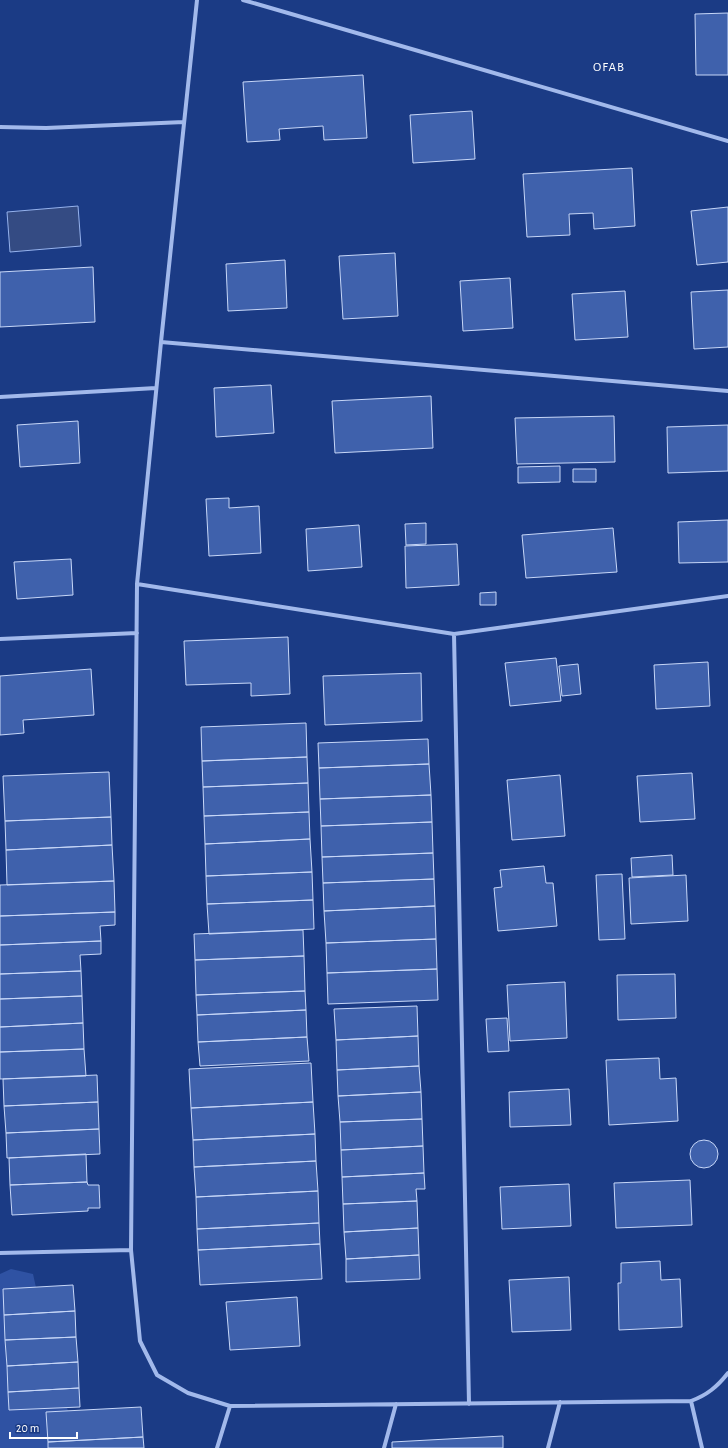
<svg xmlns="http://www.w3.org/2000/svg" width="728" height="1448" viewBox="0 0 728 1448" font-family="'Alegreya Sans',sans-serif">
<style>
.green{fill:#2f52a3}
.water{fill:#344b83;stroke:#95b2ed}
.building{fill:#3f61ac;stroke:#c7d7f8}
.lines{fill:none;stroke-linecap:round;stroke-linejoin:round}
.minor{stroke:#a2b9eb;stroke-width:4}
.labels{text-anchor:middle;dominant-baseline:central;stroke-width:3;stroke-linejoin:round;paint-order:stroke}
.neighbourhood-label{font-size:13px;letter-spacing:1px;fill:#fff;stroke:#1b3b85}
</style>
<rect width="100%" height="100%" fill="#1b3b85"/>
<!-- green -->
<path class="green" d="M11,1269L33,1274L52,1360L74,1430L73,1448H0V1274Z"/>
<!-- water -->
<path class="water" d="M78,206L81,246L10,252L7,212Z"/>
<!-- building -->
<path class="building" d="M728,13V75H696L695,14Z
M363,75L367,138L324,140L323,126L279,129L280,140L247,142L243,82Z
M472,111L475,159L413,163L410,115Z
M632,168L635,226L594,229L593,213L569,214L570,235L527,237L523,174Z
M728,207V262L697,265L691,211Z
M395,253L398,316L343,319L339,256Z
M285,260L287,308L228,311L226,264Z
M93,267L95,322L0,327V272Z
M510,278L513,328L463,331L460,281Z
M728,290V347L694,349L691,292Z
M625,291L628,337L575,340L572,294Z
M271,385L274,433L216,437L214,388Z
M431,396L433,448L335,453L332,401Z
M614,416L615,462L517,464L515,418Z
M78,421L80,463L20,467L17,425Z
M728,425V471L668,473L667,427Z
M560,466V482L518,483V467Z
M573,469H596V482H573Z
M229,498V508L259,506L261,553L209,556L206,499Z
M728,520V562L679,563L678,522Z
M426,523V544L406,545L405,524Z
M359,525L362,567L308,571L306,529Z
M613,528L617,572L526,578L522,535Z
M457,544L459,585L406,588L405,546Z
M71,559L73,595L17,599L14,562Z
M496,592V605H480V593Z
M288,637L290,694L251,696V683L186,685L184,641Z
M556,658L561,701L510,706L505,663Z
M708,662L710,706L656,709L654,665Z
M578,664L581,694L562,696L559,666Z
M91,669L94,715L23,720L24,733L0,735V676Z
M421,673L422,721L325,725L323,676Z
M306,723L307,757L202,761L201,727Z
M428,739L429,764L319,768L318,743Z
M307,757L308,783L203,787L202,761Z
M429,764L431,795L320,799L319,768Z
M109,772L111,817L5,821L3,776Z
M692,773L695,819L640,822L637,776Z
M560,775L565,836L512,840L507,780Z
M308,783L309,812L204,816L203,787Z
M431,795L432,822L321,826L320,799Z
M309,812L310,839L205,844L204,816Z
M111,817L112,845L6,850L5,821Z
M432,822L433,853L322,857L321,826Z
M310,839L312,872L206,876L205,844Z
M112,845L114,881L7,885L6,850Z
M433,853L434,879L323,883L322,857Z
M672,855L673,875L632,877L631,858Z
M544,866L546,883H553L557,926L498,931L494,888L502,887L500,870Z
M312,872L313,900L207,904L206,876Z
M622,874L625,939L599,940L596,875Z
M686,875L688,921L631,924L629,878Z
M434,879L435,906L324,911L323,883Z
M114,881L115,912L0,916V885Z
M313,900L314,929L209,934L207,904Z
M435,906L436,939L326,943L324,911Z
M115,912V925L100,926L101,941L0,945V916Z
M303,930L304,956L195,960L194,934Z
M436,939L437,969L327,973L326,943Z
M101,941V954L80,955L81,971L0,974V945Z
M304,956L305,991L196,995L195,960Z
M437,969L438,1000L328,1004L327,973Z
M81,971L82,996L0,999V974Z
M675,974L676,1018L618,1020L617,975Z
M565,982L567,1038L510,1041L507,985Z
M305,991L306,1010L197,1015L196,995Z
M82,996L83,1023L0,1027V999Z
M417,1006L418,1036L336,1040L334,1009Z
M306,1010L307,1037L198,1042L197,1015Z
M507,1018L509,1051L488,1052L486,1019Z
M83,1023L84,1049L0,1052V1027Z
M418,1036L419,1066L337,1070L336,1040Z
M307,1037L309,1061L200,1066L198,1042Z
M84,1049L86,1076L0,1079V1052Z
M659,1058L660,1079L676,1078L678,1121L609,1125L606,1060Z
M311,1063L313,1102L191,1108L189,1069Z
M419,1066L421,1092L338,1096L337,1070Z
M97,1075L98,1102L4,1106L3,1079Z
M569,1089L571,1125L510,1127L509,1092Z
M421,1092L422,1119L340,1122L338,1096Z
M98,1102L99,1129L6,1133L4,1106Z
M313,1102L315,1134L193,1140L191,1108Z
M422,1119L423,1146L341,1150L340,1122Z
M99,1129L100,1154L7,1158L6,1133Z
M315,1134L316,1161L194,1167L193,1140Z
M690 1154a14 14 0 1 1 28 0a14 14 0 1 1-28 0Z
M423,1146L424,1173L342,1177L341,1150Z
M86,1154L87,1182L10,1185L9,1158Z
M316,1161L318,1191L196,1197L194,1167Z
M424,1173L425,1189H416L417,1201L343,1204L342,1177Z
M690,1180L692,1225L616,1228L614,1183Z
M87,1182L88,1185H99L100,1208H88V1211L12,1215L10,1185Z
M569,1184L571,1226L502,1229L500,1187Z
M318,1191L319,1223L197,1229L196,1197Z
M417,1201L418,1228L344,1232L343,1204Z
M319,1223L320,1244L198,1250L197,1229Z
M418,1228L419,1255L346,1259L344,1232Z
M320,1244L322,1279L200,1285L198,1250Z
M419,1255L420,1279L346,1282V1259Z
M660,1261L661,1280L680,1279L682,1327L619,1330L618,1283H621V1263Z
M569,1277L571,1330L512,1332L509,1280Z
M73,1285L75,1311L4,1315L3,1289Z
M297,1297L300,1346L230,1350L226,1302Z
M75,1311L76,1337L5,1340L4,1315Z
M76,1337L78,1362L7,1366L5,1340Z
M78,1362L79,1388L8,1392L7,1366Z
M79,1388L80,1407L9,1410L8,1392Z
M141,1407L143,1437L48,1442L46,1412Z
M503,1436V1448H392V1442Z
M143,1437L144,1448H48V1442Z"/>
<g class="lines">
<!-- minor -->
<path class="minor" d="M197,0L161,342L137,584L131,1250L140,1341L157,1375L188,1393L230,1406L691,1401C707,1395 717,1387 728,1373
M243,0L728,141
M0,127L46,128L184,122
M161,342L728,391
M0,397L156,388
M137,584L454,634L728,596
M454,634L469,1404
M0,639L137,633
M0,1253L131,1250
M691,1401L702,1448
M217,1448L230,1406
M384,1448L396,1404
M548,1448L560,1402"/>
</g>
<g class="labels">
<!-- neighbourhood labels -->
<g class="neighbourhood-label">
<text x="609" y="67">OFAB</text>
</g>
</g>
<!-- scale -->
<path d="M10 1432v6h67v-6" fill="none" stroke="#ffffff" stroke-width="2"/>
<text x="16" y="1432" font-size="12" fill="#ffffff" stroke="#1b3b85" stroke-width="3" paint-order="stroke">20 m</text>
</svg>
